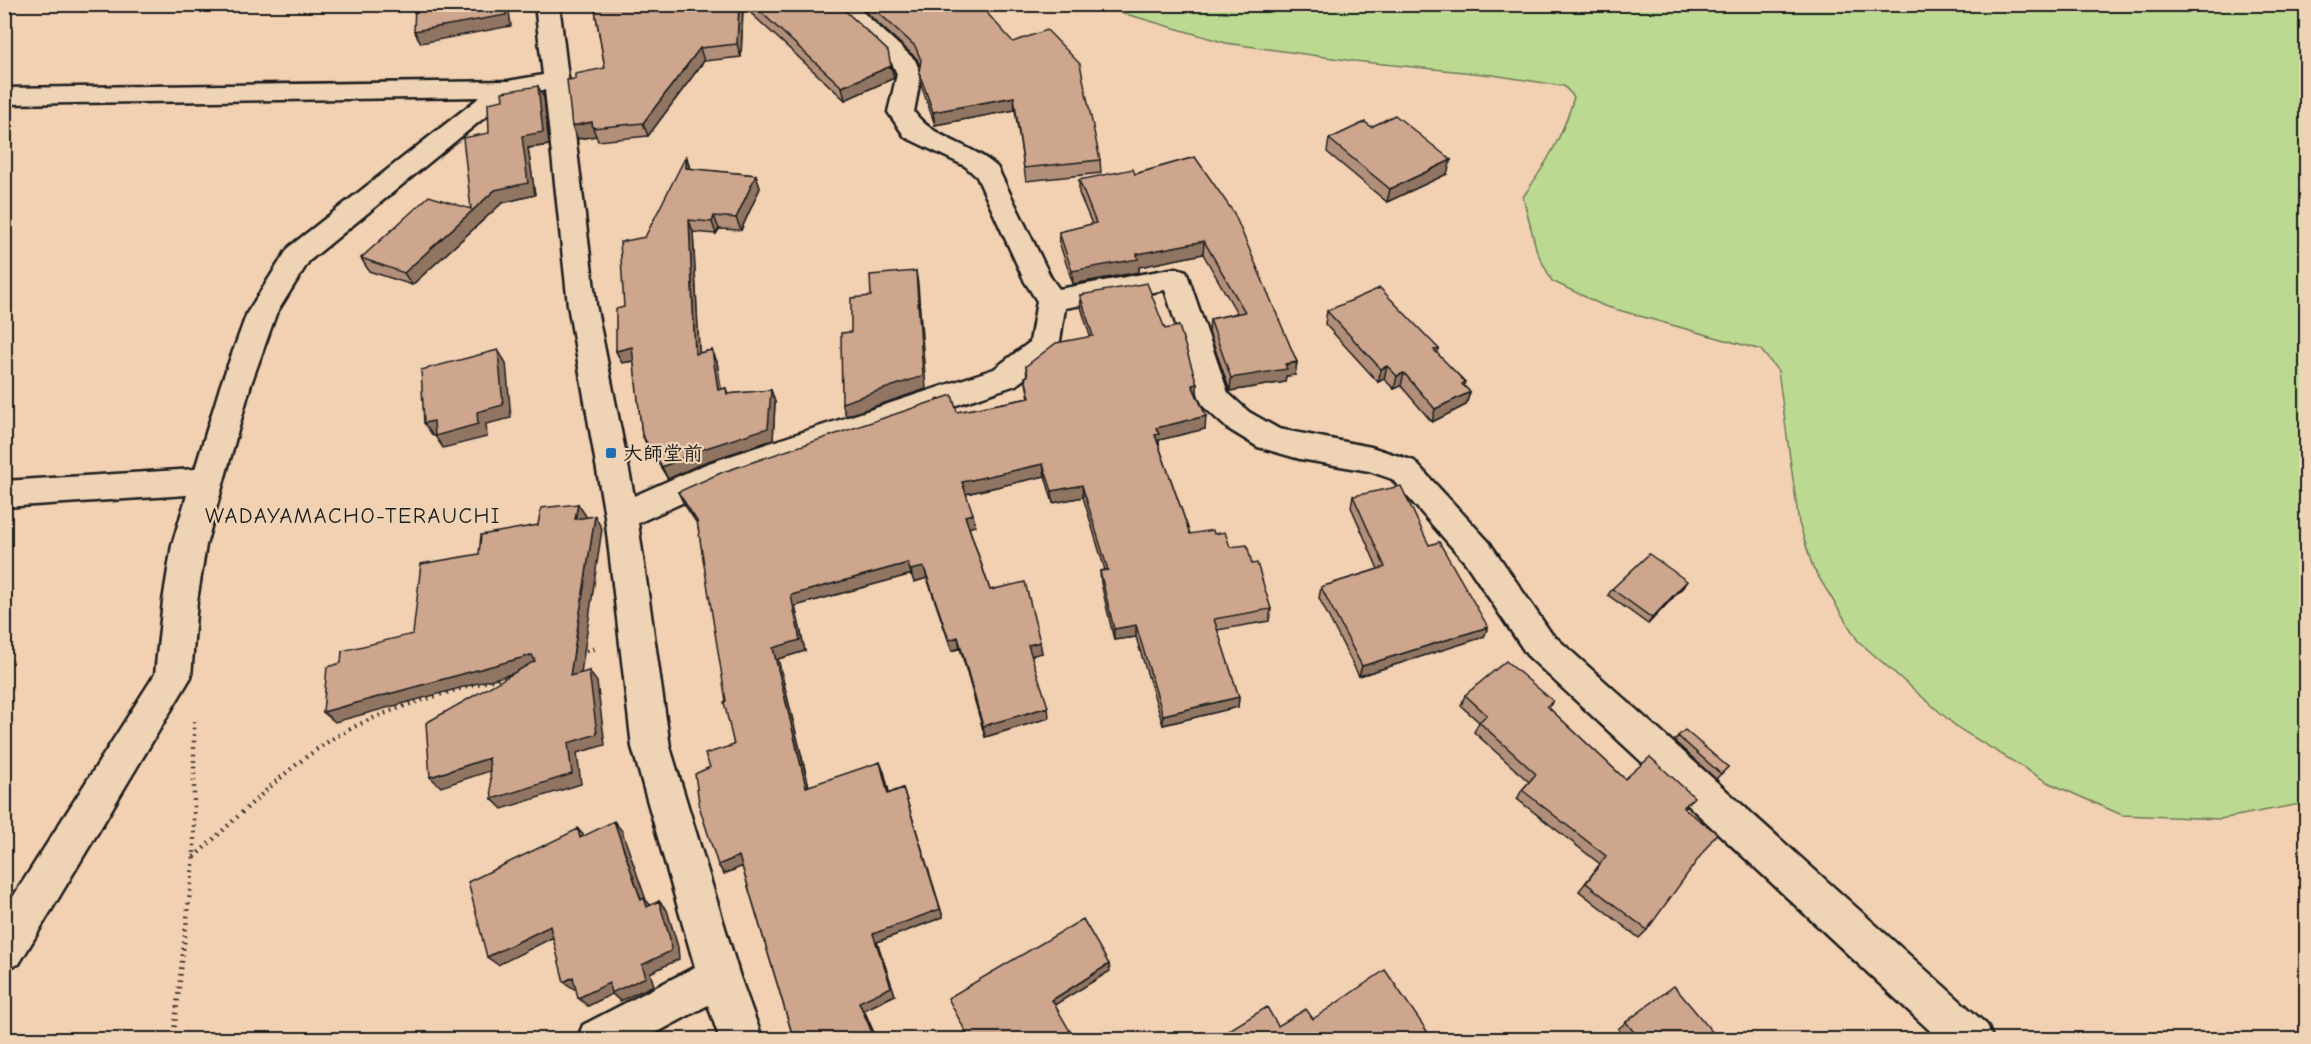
<svg xmlns="http://www.w3.org/2000/svg" width="2311" height="1044" viewBox="0 0 2311 1044" font-family="'Comic Neue','Klee One',sans-serif">
<style>
.green{fill:#bcd991;stroke:#6c7a56;stroke-width:1.5}
.lines{fill:none;stroke-linecap:round;stroke-linejoin:round}
.street-casing{stroke:#1c1c1c;stroke-width:5}
.path{stroke:#1c1c1c;stroke-width:4.5;stroke-dasharray:1.5 5;stroke-linecap:butt}
.street{fill:#eed3b5;fill-rule:evenodd}
.wall{fill:#b18f7a;stroke:#1c1c1c;stroke-width:1.5}
.shaded-wall{fill:#907463;stroke:#1c1c1c;stroke-width:1.5}
.building{fill:#cea68e;stroke:#1c1c1c;stroke-width:1.5}
.poi-dot{fill:#1f6fb2;stroke:#eed3b5;stroke-width:2}
.labels{text-anchor:middle;dominant-baseline:central;stroke-width:4.5;stroke-linejoin:round;paint-order:stroke}
.poi-label{font-size:20px;font-weight:bold;fill:#1c1c1c;stroke:#eed3b5;text-anchor:start}
.quarter-label{font-size:22px;letter-spacing:1.5px;fill:#1c1c1c;stroke:#eed3b5}
</style>
<rect width="100%" height="100%" fill="#f2d0b2"/>
<filter id="ink" filterUnits="userSpaceOnUse"><feTurbulence type="fractalNoise" baseFrequency=".0167" numOctaves="2"/><feDisplacementMap in="SourceGraphic" scale="12" xChannelSelector="R" yChannelSelector="G"/><feConvolveMatrix kernelMatrix="1 2 1 2 8 2 1 2 1" color-interpolation-filters="sRGB"/></filter>
<g filter="url(#ink)">
<!-- green -->
<path class="green" d="M1104,5H2306V803L2220,819L2122,815L2047,782L1958,728L1858,641L1813,568L1799,523L1778,371L1761,350L1604,306L1552,281L1537,252L1523,197C1546,164 1563,136 1574,97L1564,86L1493,75L1354,61L1226,43L1119,12Z"/>
<g class="lines">
<defs>
<path id="street" d="M535,4H559L596,305L634,496L706,464L994,369L1030,342L1037,301L1025,282L977,177L965,166L905,137L888,112L897,74L892,63L829,4H854L915,60L921,74L914,112C933,139 972,144 997,167L1051,278L1059,289L1176,268L1186,271L1228,393L1249,412L1279,429L1371,447L1414,461L1489,542L1551,633L1987,1025L1993,1040H1940L1527,655L1465,562L1392,479L1369,471L1300,459L1258,447L1227,428L1204,407L1200,399L1165,290L1065,308L1059,347L1055,355L1016,385L728,482L638,523L670,747L740,977L763,1040H720L708,1005L643,1040H577L583,1025L695,967L632,747L605,516L568,305L545,90L516,95L480,121L309,261L276,314L251,384L206,545L197,601L191,677L19,964L4,969V911L155,674L163,601L172,545L187,495L4,507V481L195,469L221,384L247,313L289,247L480,97L4,104V88L508,81L543,75Z"/>
</defs>
<!-- street casing -->
<use href="#street" class="street-casing"/>
<!-- path -->
<path class="path" d="M580,653L596,648
M194,857C240,816 295,757 350,729C400,703 462,689 516,673
M173,1040L194,857V721"/>
<!-- street -->
<use href="#street" class="street"/>
</g>
<!-- wall -->
<path class="wall" d="M594,4H838L891,66L894,78L845,100L743,6L741,57L704,61L648,136L598,141L596,136L578,139L572,126L575,79L605,68Z
M857,4H979L1100,160L1101,173L1026,181L1015,110L935,125L921,85L919,72L920,66L917,59Z
M544,98L549,145L528,148L535,195L502,203L412,285L369,271L361,258L471,209L489,133Z
M1371,127L1447,174L1387,202L1327,152L1329,139Z
M686,156L690,169L756,175L760,188L741,230L719,229L716,234L693,232L699,353L712,350L717,362L721,389L726,388L728,394L771,390L775,402L773,440L705,462L668,479L648,447L642,435L634,361L622,363L616,351L624,307Z
M1195,157L1297,362L1295,375L1286,376L1285,382L1230,391L1209,332L1210,319L1237,313L1203,254L1139,267V272L1073,284L1060,245L1059,232L1092,224L1079,193V180L1135,174Z
M1080,295L1165,329L1197,384V397L1205,429L1159,440V446L1190,534H1214L1252,564L1271,609L1269,621L1217,630L1239,697L1238,707L1163,725L1136,637L1114,640L1101,583L1100,571L1105,570L1083,497L1053,503L1045,476L966,494L975,526L969,527L990,590L1042,653L1031,655L1049,718L985,737L960,648L952,651L927,578L914,582L912,574L795,606L805,651L778,659L809,786L884,772L889,793L903,788L943,917L877,942L895,995L864,1010L877,1040H794L742,866L724,874L710,767L734,745L698,525L684,504L678,492L957,412L1029,398L1025,377H1027L1026,366L1090,336L1081,307Z
M1327,311L1439,349L1437,354L1465,382L1464,386L1470,392L1466,405L1432,422L1401,386L1394,389L1384,379L1378,382L1325,324Z
M1353,496L1429,545L1488,627L1484,637L1359,676L1319,598L1321,587L1378,569L1351,507Z
M1683,587L1648,624L1608,595L1612,589Z
M1465,695L1553,701L1549,708L1625,779L1687,807L1684,809L1647,930L1639,938L1579,891L1600,864L1517,799L1522,790L1529,782L1474,732L1479,722L1461,706Z
M1678,736L1728,767L1716,779L1674,741Z
M1626,1022L1719,1040H1626L1618,1029Z"/>
<!-- shaded-wall -->
<path class="shaded-wall" d="M504,4H514V11H509L511,26L421,43L414,31Z
M739,4H743V6L741,57L737,44Z
M700,48L704,61L648,136L643,123Z
M891,66L894,78L845,100L842,87Z
M538,86L544,98L549,145L528,148L535,195L502,203L412,285L404,273L495,190L522,136Z
M1014,97L1015,110L935,125L933,112Z
M592,122L593,128L596,136L578,139L572,126Z
M686,156L690,169L686,168Z
M1451,160L1447,174L1387,202L1390,189Z
M756,175L760,188L741,230L736,218Z
M714,216L719,229L716,234L712,222Z
M689,220L693,232L700,366L695,354Z
M1204,241L1203,254L1139,267V272L1073,284L1072,271L1137,254Z
M916,271L918,284L926,389L846,416L842,403Z
M632,347L638,360L622,363L616,351Z
M498,350L506,363L511,418L486,424L487,437L443,448L435,436L438,435L433,436L424,423L477,412Z
M712,350L717,362L723,402L718,390Z
M1297,362L1295,375L1286,376L1285,382L1230,391L1231,378Z
M1387,366L1384,379L1378,382L1381,369Z
M1404,373L1401,386L1394,389L1397,376Z
M1197,384V397L1192,385Z
M771,390L775,402L773,440L705,462L668,479L662,467L700,450Z
M1470,392L1466,405L1432,422L1435,409Z
M1206,416L1205,429L1159,440V446L1155,435L1156,428Z
M1043,464L1045,476L965,494L962,482Z
M1082,485L1083,497L1053,503L1052,491Z
M578,504L586,516L583,531L575,519Z
M973,514L975,526L968,528L965,516Z
M595,516L602,529L579,687L570,676Z
M908,563L912,574L795,606L805,651L778,659L811,797L806,787L773,648L791,595Z
M924,567L927,578L914,582L910,570Z
M1687,581L1683,587L1648,624L1652,618Z
M1136,625V637L1114,640V629Z
M1488,627L1484,637L1359,676L1362,666Z
M958,637L960,648L952,651L949,640Z
M1040,642L1042,653L1030,656L1028,645Z
M532,655L541,666L335,722L323,712Z
M589,671L597,682L605,745L577,753L581,784L502,809L492,799L568,743Z
M1239,697L1238,707L1163,725V715Z
M1048,707L1049,718L985,737L983,726Z
M489,758L499,768L441,787L430,777Z
M880,762L884,772L892,803L888,794Z
M903,788L943,917L877,942L895,995L864,1010L877,1040H875L859,1002Z
M614,821L622,831L646,900L652,907L655,915L641,900Z
M578,829L587,839L580,838Z
M739,856L746,865L724,874L718,865Z
M659,901L667,910L678,947L679,959L650,973L654,985L620,1001L612,994L588,1006L578,998L642,965Z
M550,926L560,934L498,965L487,957Z
M1109,964L1110,971L1053,1006L1052,1000Z
M573,977L583,985L574,989L564,982Z
M1427,1031L1423,1037L1420,1040H1415Z"/>
<!-- building -->
<path class="building" d="M415,4H504L506,15L414,31Z
M594,4H739L737,44L700,48L643,123L593,128L592,122L572,126L567,80L575,79V74L605,68Z
M752,4H838L888,51L891,66L842,87Z
M869,4H979L1013,42L1047,30L1080,64L1100,160L1024,168L1014,97L933,112L919,72L921,60L915,46Z
M538,86L543,132L522,136L528,183L495,190L404,273L361,258L429,196L471,209L463,138L489,133L488,103L503,100L502,92Z
M1395,115L1451,160L1390,189L1329,139L1365,122L1371,127Z
M686,156V168L756,175L736,218L714,216L712,222L689,220L695,354L712,350L718,390L726,388L727,394L771,390L768,428L700,450L662,467L642,435L632,347L616,351V309L624,307L620,242L645,237Z
M1195,157L1234,213L1297,362L1285,364L1287,369L1231,378L1210,319L1245,312L1204,241L1137,254L1138,259L1072,271L1059,232L1096,223L1079,180L1133,169L1135,174Z
M916,271L923,376L842,403L841,333L851,332V298L871,296L870,275Z
M1147,283L1165,329L1179,326L1197,384L1192,385L1206,416L1156,428L1159,434L1155,435L1190,534L1213,530L1214,534L1225,532L1230,547L1247,545L1252,564L1257,563L1271,609L1214,619L1239,697L1163,715L1136,625L1114,629L1100,571L1108,570L1082,485L1052,491L1043,464L962,482L973,514L965,516L990,590L1025,582L1040,642L1028,645L1048,707L983,726L958,637L949,640L924,567L910,570L908,563L791,595L800,640L773,648L806,787L880,762L888,794L903,788L940,909L873,934L891,987L859,1002L875,1040H794L739,856L718,865L700,809L695,774L710,767L705,754L734,745L724,702L726,701L697,521L678,492L723,472L952,395L957,412L1030,398L1025,377L1028,376L1026,366L1056,343L1093,336L1080,295Z
M1380,288L1439,349L1434,350L1465,382L1462,384L1470,392L1435,409L1404,373L1397,376L1387,366L1381,369L1327,311Z
M498,350L503,405L477,412L478,424L435,436L434,421L424,423L421,370Z
M1401,486L1429,545L1439,542L1488,627L1362,666L1321,587L1385,567L1353,496Z
M578,504L575,519L595,516L570,676L589,671L597,734L568,743L572,774L492,799L489,758L430,777L426,723L535,661L532,655L323,712L327,667L341,663L342,651L413,634L421,564L479,554L481,535L538,525L541,508Z
M1649,554L1687,581L1652,618L1612,589Z
M1506,661L1553,701L1547,706L1625,779L1650,757L1694,797L1683,808L1717,833L1647,930L1586,883L1606,856L1522,790L1536,774L1479,722L1487,715L1465,695Z
M1685,730L1728,767L1721,774L1678,736Z
M614,821L641,900L644,898L647,907L659,901L670,939L671,951L642,965L646,977L611,993L609,983L578,998L573,977L564,982L550,926L487,957L468,882L578,829L580,838Z
M1083,919L1109,964L1052,1000L1075,1040H970L948,998Z
M1385,970L1427,1031L1415,1040H1213L1267,1007L1278,1026L1306,1009L1313,1019Z
M1674,986L1719,1040H1640L1626,1022Z"/>
</g>
<!-- markers -->
<rect class="poi-dot" x="605" y="447" width="12" height="12" rx="3"/>
<g class="labels">
<!-- poi labels -->
<g class="poi-label">
<text x="623" y="453">大師堂前</text>
</g>
<!-- quarter labels -->
<g class="quarter-label">
<text x="353" y="516">WADAYAMACHO-TERAUCHI</text>
</g>
</g>
<!-- margin -->
<rect width="2311" height="1044" fill="none" stroke="#eed3b5" stroke-width="24"/>
<rect x="12" y="12" width="2287" height="1020" fill="none" stroke="#1c1c1c" stroke-width="2" filter="url(#ink)"/>
</svg>
